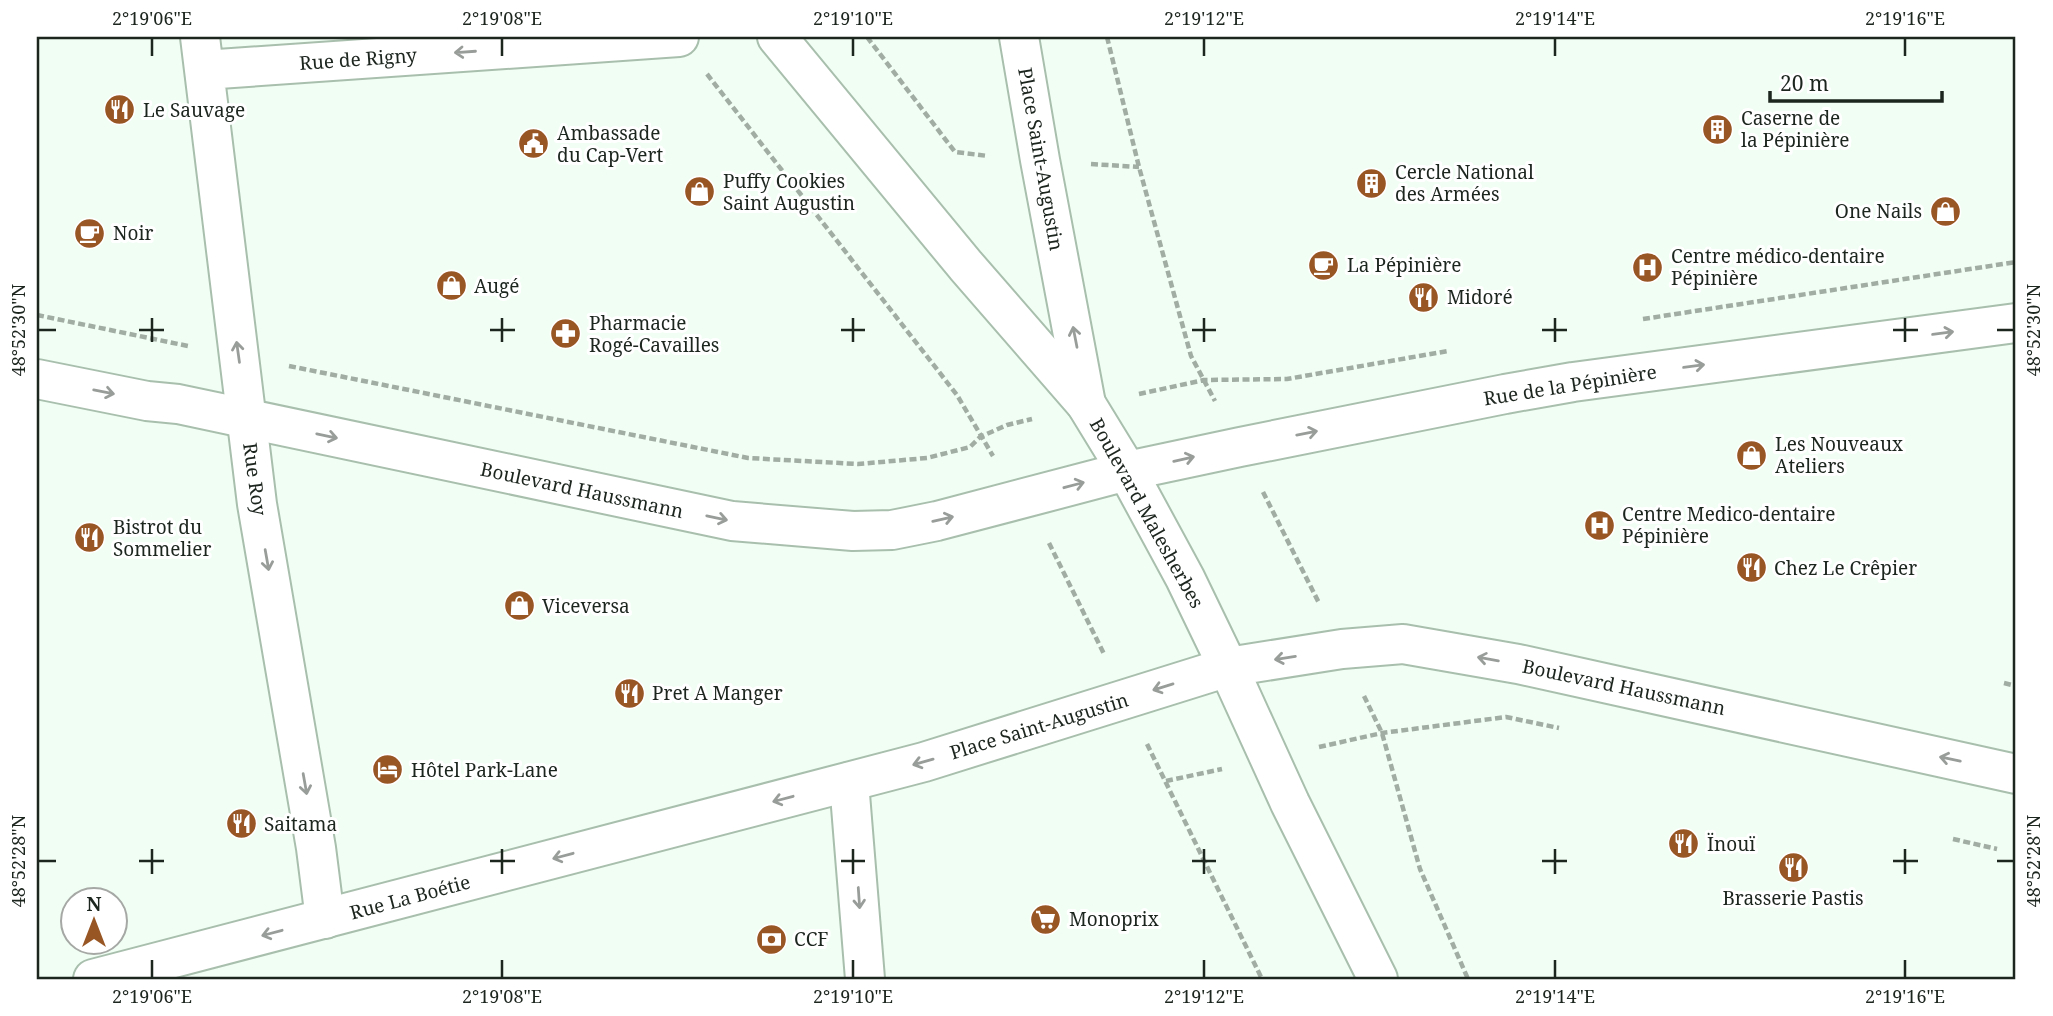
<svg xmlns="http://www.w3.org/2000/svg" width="2053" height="1016" viewBox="0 0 2053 1016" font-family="'Noto Serif',serif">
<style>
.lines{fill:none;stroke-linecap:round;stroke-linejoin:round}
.street-casing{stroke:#a9bfad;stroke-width:42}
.secondary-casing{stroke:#a9bfad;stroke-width:42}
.primary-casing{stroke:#a9bfad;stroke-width:42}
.path{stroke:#a1aca3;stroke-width:4.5;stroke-dasharray:7 3.5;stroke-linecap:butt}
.street{stroke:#fff;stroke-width:38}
.secondary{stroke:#fff;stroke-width:38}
.primary{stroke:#fff;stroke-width:38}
.oneway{stroke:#999d9a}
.ticks{fill:none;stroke:#1d251f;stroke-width:2.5}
.labels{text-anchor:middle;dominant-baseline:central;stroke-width:6;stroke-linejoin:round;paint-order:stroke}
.street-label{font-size:19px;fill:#1d251f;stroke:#fff}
.poi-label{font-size:19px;fill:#1d251f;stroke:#fff;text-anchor:start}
.neatline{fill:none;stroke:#1d251f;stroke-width:2.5}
.ticks-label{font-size:18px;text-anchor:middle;fill:#1d251f}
</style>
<rect width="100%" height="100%" fill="#f0fef3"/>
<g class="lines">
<defs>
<path id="street" d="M200,37L257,504L316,848L325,919
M1019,37L1040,160L1086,404
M204,70L679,37
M849,782L865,979"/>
<path id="secondary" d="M1127,471L1240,447L1505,394L1573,382L2016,323
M93,979L924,762L1228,667"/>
<path id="primary" d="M777,37L966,266L1086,404L1127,471L1185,578L1228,667L1290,803L1378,979
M37,379L147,401L178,404L732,521L853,531L892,530L937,521L1127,471
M1228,667L1342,649L1403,644L1518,664L2016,774"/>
</defs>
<!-- street casing -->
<use href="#street" class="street-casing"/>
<!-- secondary casing -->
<use href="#secondary" class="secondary-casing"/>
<!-- primary casing -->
<use href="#primary" class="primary-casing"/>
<!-- path -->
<path class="path" d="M867,37L955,152L988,156
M1107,37L1139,167L1191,356L1215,401
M707,74L957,395L993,456
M1091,164L1139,167
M37,315L188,346
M1643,319L2016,262
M289,366L748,458L858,464L927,458L970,447L980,437L1007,425L1032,419
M1139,394L1204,380L1287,379L1448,351
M1263,492L1319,603
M1049,543L1104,654
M2004,683L2016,686
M1364,696L1382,733L1420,869L1468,979
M1147,744L1262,979
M1319,747L1382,733L1506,717L1559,728
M1166,781L1222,769
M1953,839L1997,849"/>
<!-- street -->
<use href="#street" class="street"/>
<!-- secondary -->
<use href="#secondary" class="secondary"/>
<!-- primary -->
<use href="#primary" class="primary"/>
</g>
<!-- one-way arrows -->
<defs><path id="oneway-shaft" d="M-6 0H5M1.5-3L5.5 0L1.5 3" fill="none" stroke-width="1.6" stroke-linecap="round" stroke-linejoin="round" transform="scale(1.75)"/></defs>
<g class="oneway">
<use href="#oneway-shaft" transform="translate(465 52) rotate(176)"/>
<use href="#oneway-shaft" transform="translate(1943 333) rotate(-8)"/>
<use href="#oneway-shaft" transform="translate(1075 337) rotate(-101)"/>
<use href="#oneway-shaft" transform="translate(238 352) rotate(-98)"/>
<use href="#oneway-shaft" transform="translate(1694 366) rotate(-8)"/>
<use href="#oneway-shaft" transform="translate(104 392) rotate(11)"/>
<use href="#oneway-shaft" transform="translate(1307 433) rotate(-11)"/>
<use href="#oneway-shaft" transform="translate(327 436) rotate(12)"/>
<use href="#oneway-shaft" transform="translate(1184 459) rotate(-13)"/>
<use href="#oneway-shaft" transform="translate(1074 485) rotate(-15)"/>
<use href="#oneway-shaft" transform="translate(717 518) rotate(12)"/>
<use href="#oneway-shaft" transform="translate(943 519) rotate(-13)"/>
<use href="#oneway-shaft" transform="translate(267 560) rotate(80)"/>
<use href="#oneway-shaft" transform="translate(1285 658) rotate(171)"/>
<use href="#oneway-shaft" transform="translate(1488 659) rotate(-170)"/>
<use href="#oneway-shaft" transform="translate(1163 687) rotate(163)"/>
<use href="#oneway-shaft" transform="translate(1950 759) rotate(-168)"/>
<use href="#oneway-shaft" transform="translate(923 762) rotate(164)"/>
<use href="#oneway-shaft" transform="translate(305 784) rotate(80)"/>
<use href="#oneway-shaft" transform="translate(783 799) rotate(165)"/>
<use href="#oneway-shaft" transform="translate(563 856) rotate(165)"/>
<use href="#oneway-shaft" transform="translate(859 898) rotate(86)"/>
<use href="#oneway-shaft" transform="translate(272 933) rotate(165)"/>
</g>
<!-- ticks -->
<path class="ticks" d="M152,38V56M502,38V56M853,38V56M1204,38V56M1555,38V56M1905,38V56M152,318V342M502,318V342M853,318V342M1204,318V342M1555,318V342M1905,318V342M38,330H56M139,330H164M490,330H515M841,330H865M1192,330H1216M1542,330H1567M1893,330H1918M1997,330H2014M152,849V874M502,849V874M853,849V874M1204,849V874M1555,849V874M1905,849V874M38,861H56M139,861H164M490,861H515M841,861H865M1192,861H1216M1542,861H1567M1893,861H1918M1997,861H2014M152,960V978M502,960V978M853,960V978M1204,960V978M1555,960V978M1905,960V978"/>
<!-- icons -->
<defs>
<symbol id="restaurant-disc" viewBox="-11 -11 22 22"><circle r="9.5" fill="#985625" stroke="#fff"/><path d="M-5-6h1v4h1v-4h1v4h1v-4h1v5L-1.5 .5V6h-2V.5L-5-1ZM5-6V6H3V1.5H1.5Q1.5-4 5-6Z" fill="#fff"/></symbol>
<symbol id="building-disc" viewBox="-11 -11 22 22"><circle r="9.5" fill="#985625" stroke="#fff"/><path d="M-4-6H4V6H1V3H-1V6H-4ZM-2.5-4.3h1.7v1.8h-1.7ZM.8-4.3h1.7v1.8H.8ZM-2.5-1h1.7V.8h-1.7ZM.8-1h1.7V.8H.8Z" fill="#fff"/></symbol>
<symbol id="civic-disc" viewBox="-11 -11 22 22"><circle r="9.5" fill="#985625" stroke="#fff"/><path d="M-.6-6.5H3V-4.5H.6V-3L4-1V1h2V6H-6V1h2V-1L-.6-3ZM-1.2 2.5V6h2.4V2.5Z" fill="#fff"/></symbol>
<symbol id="shop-disc" viewBox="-11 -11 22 22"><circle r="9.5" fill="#985625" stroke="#fff"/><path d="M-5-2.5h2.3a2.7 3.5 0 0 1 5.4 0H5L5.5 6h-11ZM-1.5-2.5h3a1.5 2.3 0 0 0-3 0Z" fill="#fff"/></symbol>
<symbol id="cafe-disc" viewBox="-11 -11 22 22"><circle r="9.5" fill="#985625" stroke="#fff"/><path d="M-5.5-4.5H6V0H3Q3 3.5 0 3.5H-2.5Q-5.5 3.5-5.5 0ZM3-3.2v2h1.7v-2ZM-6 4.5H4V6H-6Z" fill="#fff"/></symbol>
<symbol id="hospital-disc" viewBox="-11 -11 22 22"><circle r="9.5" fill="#985625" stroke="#fff"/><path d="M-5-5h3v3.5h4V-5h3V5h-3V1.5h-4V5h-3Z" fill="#fff"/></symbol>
<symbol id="pharmacy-disc" viewBox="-11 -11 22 22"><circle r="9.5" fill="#985625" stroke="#fff"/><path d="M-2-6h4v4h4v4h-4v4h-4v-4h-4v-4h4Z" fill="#fff"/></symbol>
<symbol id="hotel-disc" viewBox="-11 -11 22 22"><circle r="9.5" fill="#985625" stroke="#fff"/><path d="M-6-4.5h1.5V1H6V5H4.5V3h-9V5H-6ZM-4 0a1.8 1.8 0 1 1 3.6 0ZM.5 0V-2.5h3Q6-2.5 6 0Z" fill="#fff"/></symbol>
<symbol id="supermarket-disc" viewBox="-11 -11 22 22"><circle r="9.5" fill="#985625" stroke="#fff"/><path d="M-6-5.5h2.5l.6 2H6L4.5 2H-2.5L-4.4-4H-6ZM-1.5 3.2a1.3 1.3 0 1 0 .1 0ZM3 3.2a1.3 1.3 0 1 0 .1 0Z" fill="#fff"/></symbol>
<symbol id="bank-disc" viewBox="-11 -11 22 22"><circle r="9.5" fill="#985625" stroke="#fff"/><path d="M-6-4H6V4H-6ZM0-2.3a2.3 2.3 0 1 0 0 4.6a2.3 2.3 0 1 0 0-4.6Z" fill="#fff"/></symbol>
</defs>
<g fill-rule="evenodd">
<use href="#restaurant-disc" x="102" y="92" width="35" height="35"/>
<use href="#building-disc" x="1700" y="112" width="35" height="35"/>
<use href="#civic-disc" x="516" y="126" width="35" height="35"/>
<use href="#building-disc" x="1354" y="166" width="35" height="35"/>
<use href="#shop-disc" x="682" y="174" width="35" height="35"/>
<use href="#shop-disc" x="1928" y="194" width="35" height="35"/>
<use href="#cafe-disc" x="72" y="216" width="35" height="35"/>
<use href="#cafe-disc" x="1306" y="248" width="35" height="35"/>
<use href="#hospital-disc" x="1630" y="250" width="35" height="35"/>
<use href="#shop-disc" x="434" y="268" width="35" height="35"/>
<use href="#restaurant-disc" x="1406" y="280" width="35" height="35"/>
<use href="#pharmacy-disc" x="548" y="316" width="35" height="35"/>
<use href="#shop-disc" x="1734" y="438" width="35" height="35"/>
<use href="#hospital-disc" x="1582" y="508" width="35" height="35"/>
<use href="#restaurant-disc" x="72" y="520" width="35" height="35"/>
<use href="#restaurant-disc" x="1734" y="550" width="35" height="35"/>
<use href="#shop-disc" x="502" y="588" width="35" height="35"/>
<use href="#restaurant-disc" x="612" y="676" width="35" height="35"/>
<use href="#hotel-disc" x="370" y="752" width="35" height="35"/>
<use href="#restaurant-disc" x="224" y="806" width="35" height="35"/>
<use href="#restaurant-disc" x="1666" y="826" width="35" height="35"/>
<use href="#restaurant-disc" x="1776" y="850" width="35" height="35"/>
<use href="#supermarket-disc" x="1028" y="902" width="35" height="35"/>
<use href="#bank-disc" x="754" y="922" width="35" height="35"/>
</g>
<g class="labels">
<!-- street labels -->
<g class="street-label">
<text transform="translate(358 59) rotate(-4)">Rue de Rigny</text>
<text transform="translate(1041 159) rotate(80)">Place Saint-Augustin</text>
<text transform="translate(1570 385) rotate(-9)">Rue de la Pépinière</text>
<text transform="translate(255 479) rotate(82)">Rue Roy</text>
<text transform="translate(582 490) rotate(12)">Boulevard Haussmann</text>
<text transform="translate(1147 513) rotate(61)">Boulevard Malesherbes</text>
<text transform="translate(1624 687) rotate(12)">Boulevard Haussmann</text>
<text transform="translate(1039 726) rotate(-17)">Place Saint-Augustin</text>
<text transform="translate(410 897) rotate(-15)">Rue La Boétie</text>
</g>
<!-- poi labels -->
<g class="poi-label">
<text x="143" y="110">Le Sauvage</text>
<text x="1741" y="118">Caserne de<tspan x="1741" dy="22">la Pépinière</tspan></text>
<text x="557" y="133">Ambassade<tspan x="557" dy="22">du Cap-Vert</tspan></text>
<text x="1395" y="172">Cercle National<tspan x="1395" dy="22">des Armées</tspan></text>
<text x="723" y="181">Puffy Cookies<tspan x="723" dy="22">Saint Augustin</tspan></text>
<text x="1922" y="211" text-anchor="end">One Nails</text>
<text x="113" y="233">Noir</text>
<text x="1671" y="256">Centre médico-dentaire<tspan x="1671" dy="22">Pépinière</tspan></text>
<text x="1347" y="265">La Pépinière</text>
<text x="474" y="286">Augé</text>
<text x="1447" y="297">Midoré</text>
<text x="589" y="323">Pharmacie<tspan x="589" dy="22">Rogé-Cavailles</tspan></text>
<text x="1775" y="444">Les Nouveaux<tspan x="1775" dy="22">Ateliers</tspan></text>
<text x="1622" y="514">Centre Medico-dentaire<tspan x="1622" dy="22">Pépinière</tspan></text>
<text x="113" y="527">Bistrot du<tspan x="113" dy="22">Sommelier</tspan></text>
<text x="1774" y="568">Chez Le Crêpier</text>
<text x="542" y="606">Viceversa</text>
<text x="652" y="693">Pret A Manger</text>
<text x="411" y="770">Hôtel Park-Lane</text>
<text x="264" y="824">Saitama</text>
<text x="1707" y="844">Ïnouï</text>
<text x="1793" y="898" text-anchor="middle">Brasserie Pastis</text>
<text x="1069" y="919">Monoprix</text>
<text x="794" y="939">CCF</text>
</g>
</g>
<!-- border -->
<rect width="2053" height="1016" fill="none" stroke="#ffffff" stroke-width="77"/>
<!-- north arrow -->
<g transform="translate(94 921)"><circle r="33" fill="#ffffff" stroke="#a5a8a5" stroke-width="2"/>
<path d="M0-5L12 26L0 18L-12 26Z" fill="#985625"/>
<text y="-10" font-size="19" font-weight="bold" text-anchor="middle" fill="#1d251f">N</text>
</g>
<!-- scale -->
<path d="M1770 91v10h172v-10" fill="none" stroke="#1d251f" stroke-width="3.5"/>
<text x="1780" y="91" font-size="21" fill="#1d251f" stroke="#ffffff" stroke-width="5" paint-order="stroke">20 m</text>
<rect x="38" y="38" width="1976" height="940" class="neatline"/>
<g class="ticks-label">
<text x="152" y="25">2°19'06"E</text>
<text x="502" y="25">2°19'08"E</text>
<text x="853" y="25">2°19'10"E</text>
<text x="1204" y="25">2°19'12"E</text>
<text x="1555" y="25">2°19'14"E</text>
<text x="1905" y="25">2°19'16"E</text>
<text transform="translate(19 330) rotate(-90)" y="6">48°52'30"N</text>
<text transform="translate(2034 330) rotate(-90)" y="6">48°52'30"N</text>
<text transform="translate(19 861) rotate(-90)" y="6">48°52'28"N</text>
<text transform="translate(2034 861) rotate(-90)" y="6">48°52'28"N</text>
<text x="152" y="1003">2°19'06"E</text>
<text x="502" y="1003">2°19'08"E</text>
<text x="853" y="1003">2°19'10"E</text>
<text x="1204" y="1003">2°19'12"E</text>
<text x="1555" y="1003">2°19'14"E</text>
<text x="1905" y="1003">2°19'16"E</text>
</g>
</svg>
